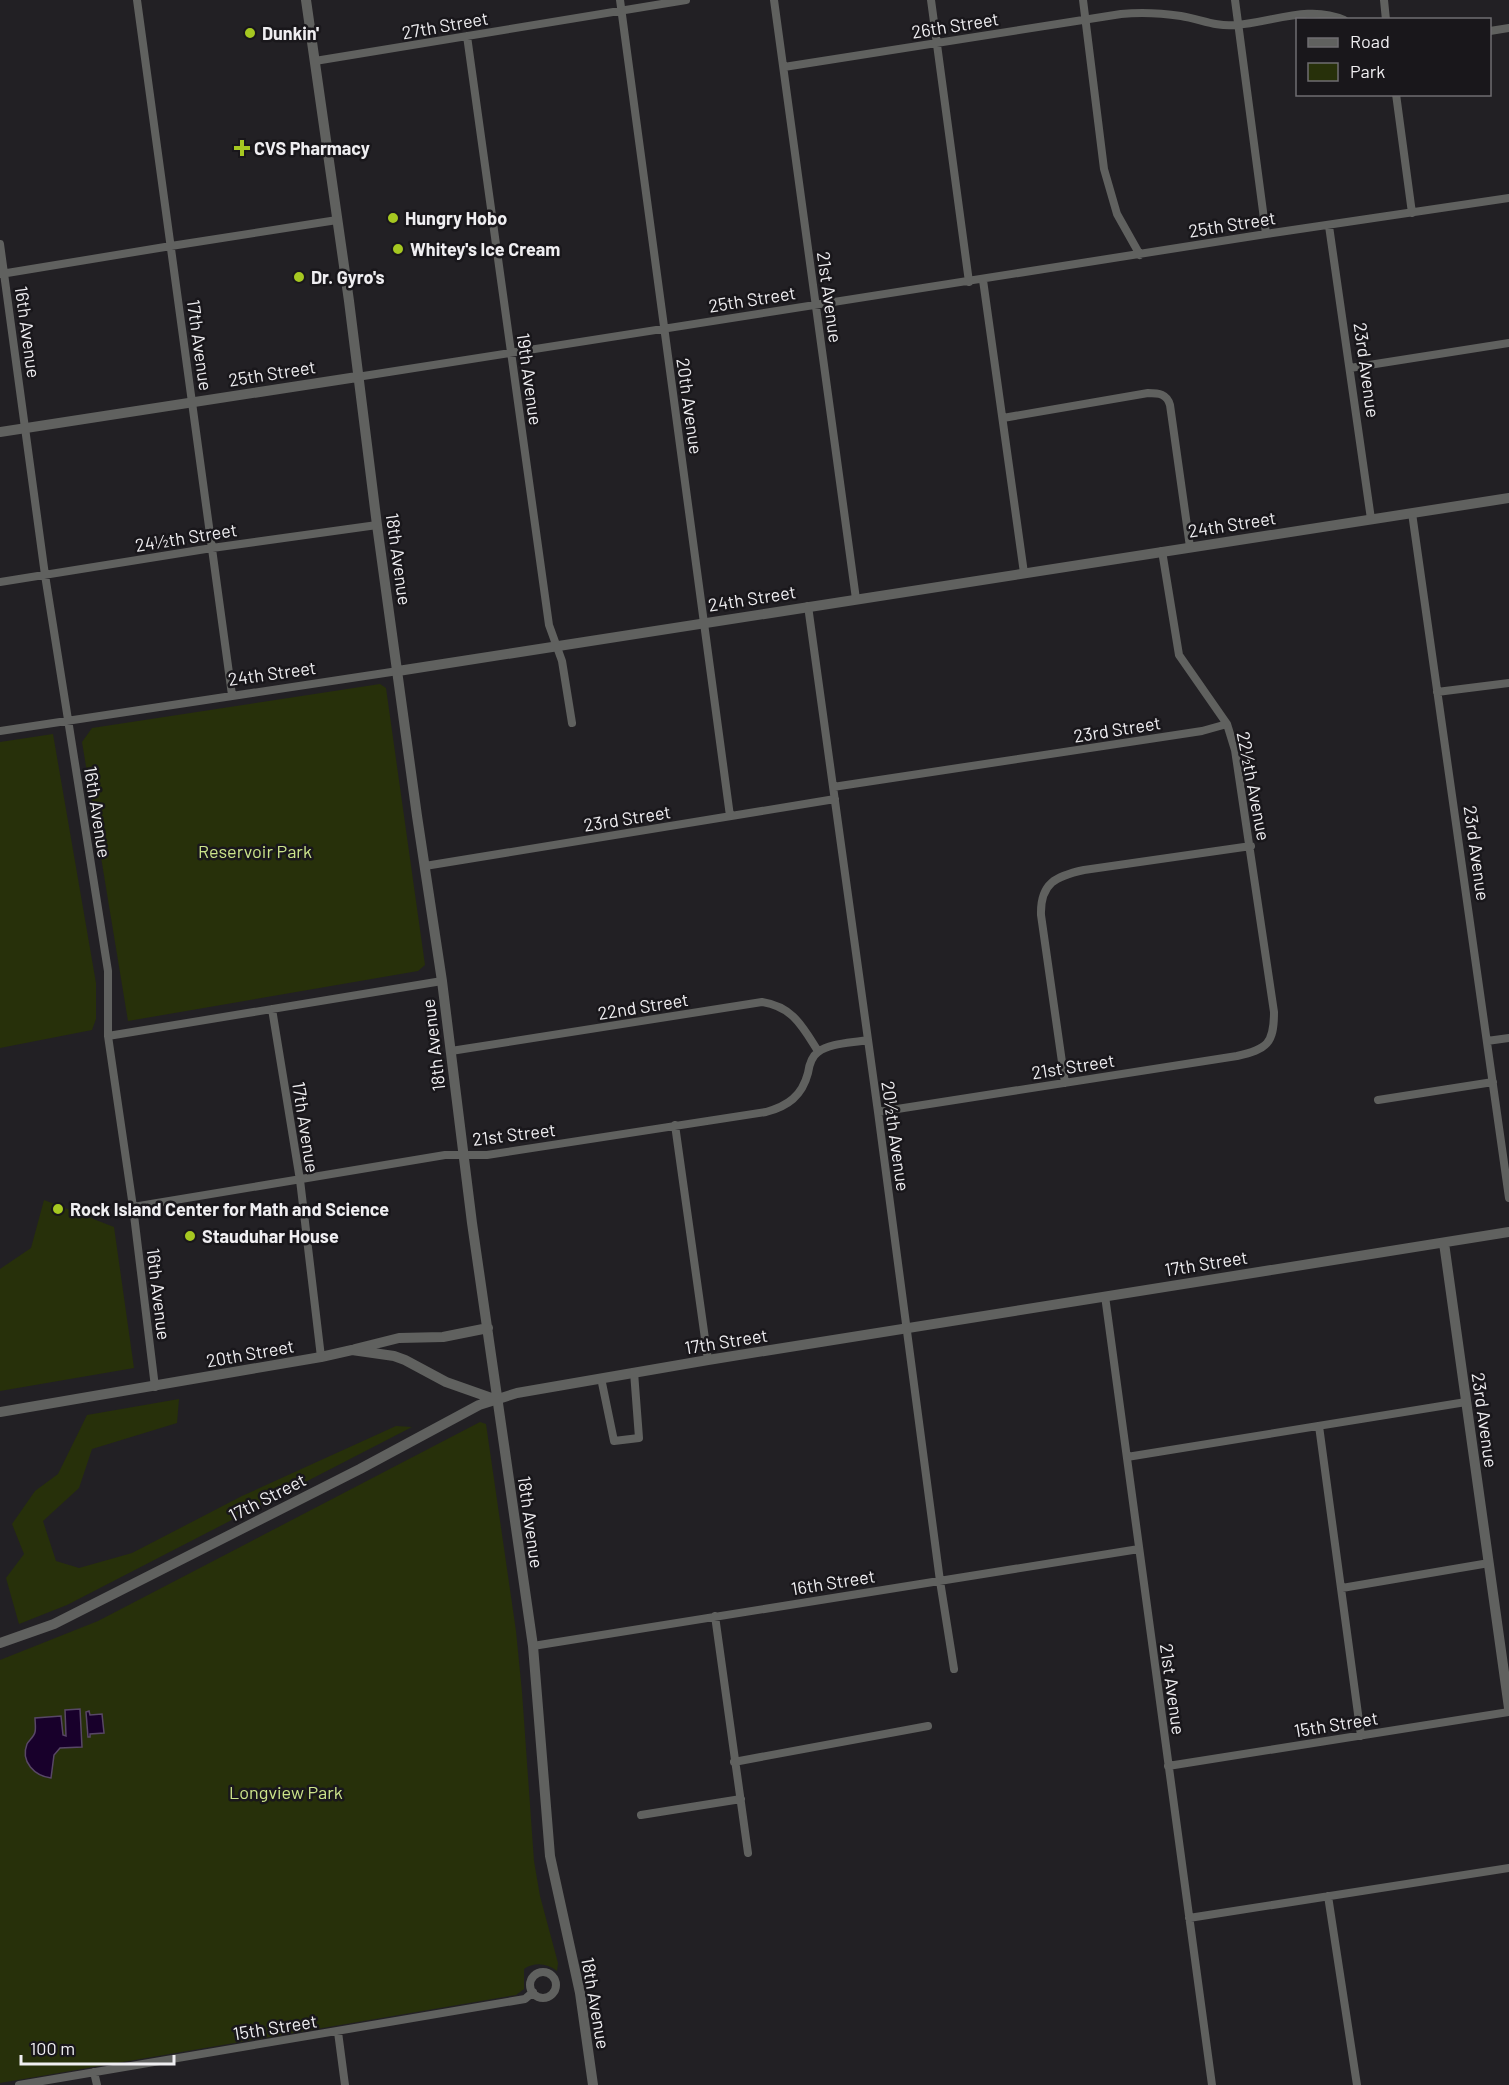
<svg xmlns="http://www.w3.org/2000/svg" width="1509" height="2085" viewBox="0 0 1509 2085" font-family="Barlow,sans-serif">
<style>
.green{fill:#27300a}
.water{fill:#18002b;stroke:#584766;stroke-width:1.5}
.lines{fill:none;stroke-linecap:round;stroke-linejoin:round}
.minor{stroke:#60615f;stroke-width:8}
.tertiary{stroke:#60615f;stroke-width:10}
.poi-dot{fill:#a6c821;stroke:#19171b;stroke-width:2}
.labels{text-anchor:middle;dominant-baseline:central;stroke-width:5;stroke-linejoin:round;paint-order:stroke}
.street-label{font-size:18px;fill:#efeef1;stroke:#19171b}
.poi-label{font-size:18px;font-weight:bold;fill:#efeef1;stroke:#19171b;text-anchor:start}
.park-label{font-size:18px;fill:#cce48b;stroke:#19171b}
</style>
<rect width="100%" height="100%" fill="#222024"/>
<!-- green -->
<path class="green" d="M380,684L386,688L425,965L418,971L128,1021L82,742L92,728Z
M53,734L96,983V1019L92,1030L0,1048V742Z
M44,1200L114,1227L134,1368L0,1391V1269L31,1248Z
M179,1399L177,1423L92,1449L79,1488L43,1521L56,1561L79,1568L132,1553L242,1496L396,1426L412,1427L67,1605L19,1624L6,1578L24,1554L12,1524L35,1491L58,1474L87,1415Z
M480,1422L486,1424L516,1631L522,1692L534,1861L540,1896L558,1963L557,1971C547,1963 534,1962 524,1969V1989L516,1995L0,2083V1660L98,1621Z"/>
<!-- water -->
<path class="water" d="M80,1709L82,1747L60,1748L54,1755L51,1778C35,1776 20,1762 27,1744C29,1740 34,1737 35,1732C36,1728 35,1722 35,1718L61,1716L63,1735L66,1736L65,1710Z
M89,1711L90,1715L102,1714L104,1733L90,1734V1737H88L86,1712Z"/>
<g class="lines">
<!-- minor -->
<path class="minor" d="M137,0L232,695
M620,0L730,816
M774,0L856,599
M931,0L969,282
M1083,0L1104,169L1117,214L1140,255
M1235,0L1266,234
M1384,0L1386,20
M1490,31L1509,28
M467,36L549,625L562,661L572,723
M315,61L686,0
M784,67L1121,14C1141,12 1161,13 1181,16C1200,19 1216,27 1235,25C1271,23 1309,4 1344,20
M1396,94L1412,213
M1329,226L1371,519
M0,244L45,575L108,971V1036L133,1207L155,1387
M1,274L171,246L337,220
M983,280L1024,573
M1350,368L1509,343
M357,377L1266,234L1509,198
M1003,418L1148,393C1159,393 1167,394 1170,405L1190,547
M1412,513L1509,1198
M0,582L212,548L377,525
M808,606L878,1112L940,1581L954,1669
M1437,692L1509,683
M0,731L398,671
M833,787L1202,731L1227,724
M425,866L835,799
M272,1009L300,1180L321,1357
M108,1036L442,981
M1487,1041L1509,1038
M451,1051L762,1002C793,1007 802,1026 818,1051
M1065,1083L1041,915C1040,883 1056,876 1084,870L1251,846
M1378,1100L1493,1082
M878,1112L1237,1056C1267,1049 1274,1044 1274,1012L1235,750L1227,724L1179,655L1162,551
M675,1125L708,1360
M133,1207L445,1155H487L766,1112C788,1106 802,1096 808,1073C809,1066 811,1057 818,1052C830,1043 852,1043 867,1040
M1105,1296L1212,2085
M601,1378L614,1441L639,1438L634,1372
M1319,1426L1361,1736
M1127,1457L1466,1402
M1342,1588L1489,1563
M715,1616L748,1853
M533,1646L1139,1549
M734,1762L928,1726
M1168,1766L1509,1712
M641,1815L741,1799
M1328,1896L1357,2085
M1189,1918L1509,1868
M530 1985a13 13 0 1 1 26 0a13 13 0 1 1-26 0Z
M338,2032L345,2085
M94,2072L97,2085
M19,2085L525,1999L533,1992"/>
<!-- tertiary -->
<path class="tertiary" d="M306,0L349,301L377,525L417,816L442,981L472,1223L533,1646L550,1856L580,1993L593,2085
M0,432L357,377
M398,671L1509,498
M1444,1243L1509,1708
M355,1349L399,1338L443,1337L488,1328
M0,1412L321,1357L352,1350L394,1356L405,1360L446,1382L497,1400
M0,1643L54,1624L360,1469L479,1405L517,1393L708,1360L1509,1232"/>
</g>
<!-- markers -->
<g class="poi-dot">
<circle cx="250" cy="33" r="6"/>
<path d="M239 139h6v6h6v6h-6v6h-6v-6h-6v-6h6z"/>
<circle cx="393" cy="218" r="6"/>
<circle cx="398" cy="249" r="6"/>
<circle cx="299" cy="277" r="6"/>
<circle cx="58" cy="1209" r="6"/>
<circle cx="190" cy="1236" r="6"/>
</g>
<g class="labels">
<!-- street labels -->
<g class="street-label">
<text transform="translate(445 25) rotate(-10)">27th Street</text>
<text transform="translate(955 25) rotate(-9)">26th Street</text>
<text transform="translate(1232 224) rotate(-9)">25th Street</text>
<text transform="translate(830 297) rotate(82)">21st Avenue</text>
<text transform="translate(752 299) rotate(-9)">25th Street</text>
<text transform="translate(28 332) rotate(82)">16th Avenue</text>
<text transform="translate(200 345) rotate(82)">17th Avenue</text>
<text transform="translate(1367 370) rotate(82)">23rd Avenue</text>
<text transform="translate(272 373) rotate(-9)">25th Street</text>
<text transform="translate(530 379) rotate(82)">19th Avenue</text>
<text transform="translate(690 406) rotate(82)">20th Avenue</text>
<text transform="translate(1232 524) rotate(-9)">24th Street</text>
<text transform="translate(186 537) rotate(-9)">24½th Street</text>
<text transform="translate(399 559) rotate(82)">18th Avenue</text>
<text transform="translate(752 598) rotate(-9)">24th Street</text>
<text transform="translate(272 673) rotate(-8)">24th Street</text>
<text transform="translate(1117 729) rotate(-9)">23rd Street</text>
<text transform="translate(1254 786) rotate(79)">22½th Avenue</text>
<text transform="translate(98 812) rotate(81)">16th Avenue</text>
<text transform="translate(627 818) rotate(-9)">23rd Street</text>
<text transform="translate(1477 853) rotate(82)">23rd Avenue</text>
<text transform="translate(643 1006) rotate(-9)">22nd Street</text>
<text transform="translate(433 1045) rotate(-97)">18th Avenue</text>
<text transform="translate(1073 1066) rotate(-9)">21st Street</text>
<text transform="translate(306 1127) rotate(81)">17th Avenue</text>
<text transform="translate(514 1134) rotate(-7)">21st Street</text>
<text transform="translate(896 1136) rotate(82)">20½th Avenue</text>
<text transform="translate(1206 1263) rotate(-9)">17th Street</text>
<text transform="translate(159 1294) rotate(83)">16th Avenue</text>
<text transform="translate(726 1341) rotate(-9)">17th Street</text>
<text transform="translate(250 1353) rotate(-10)">20th Street</text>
<text transform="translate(1485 1420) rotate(82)">23rd Avenue</text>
<text transform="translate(267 1497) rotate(-27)">17th Street</text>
<text transform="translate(531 1522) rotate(82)">18th Avenue</text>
<text transform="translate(833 1582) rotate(-9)">16th Street</text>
<text transform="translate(1173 1689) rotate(82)">21st Avenue</text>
<text transform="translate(1336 1724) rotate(-9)">15th Street</text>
<text transform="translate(596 2003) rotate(80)">18th Avenue</text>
<text transform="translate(275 2027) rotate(-9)">15th Street</text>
</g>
<!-- poi labels -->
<g class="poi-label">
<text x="262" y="33">Dunkin'</text>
<text x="254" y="148">CVS Pharmacy</text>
<text x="405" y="218">Hungry Hobo</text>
<text x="410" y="249">Whitey's Ice Cream</text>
<text x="311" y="277">Dr. Gyro's</text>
<text x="70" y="1209">Rock Island Center for Math and Science</text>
<text x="202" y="1236">Stauduhar House</text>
</g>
<!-- park labels -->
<g class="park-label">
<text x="255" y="851">Reservoir Park</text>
<text x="286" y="1792">Longview Park</text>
</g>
</g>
<!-- legend -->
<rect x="1296" y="18" width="195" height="78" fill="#19171b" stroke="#6f6d71" stroke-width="1.5"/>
<rect x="1308" y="38" width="30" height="9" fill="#60615f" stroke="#6f6d71" stroke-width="1.5"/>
<text x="1350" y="48" font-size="18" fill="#efeef1">Road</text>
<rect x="1308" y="63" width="30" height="18" fill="#27300a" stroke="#6f6d71" stroke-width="1.5"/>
<text x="1350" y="78" font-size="18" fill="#efeef1">Park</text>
<!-- scale -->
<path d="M21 2055v9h153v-9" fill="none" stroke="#efeef1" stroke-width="3"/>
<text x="30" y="2055" font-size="18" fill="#efeef1" stroke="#19171b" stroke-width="4.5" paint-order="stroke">100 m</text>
</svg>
